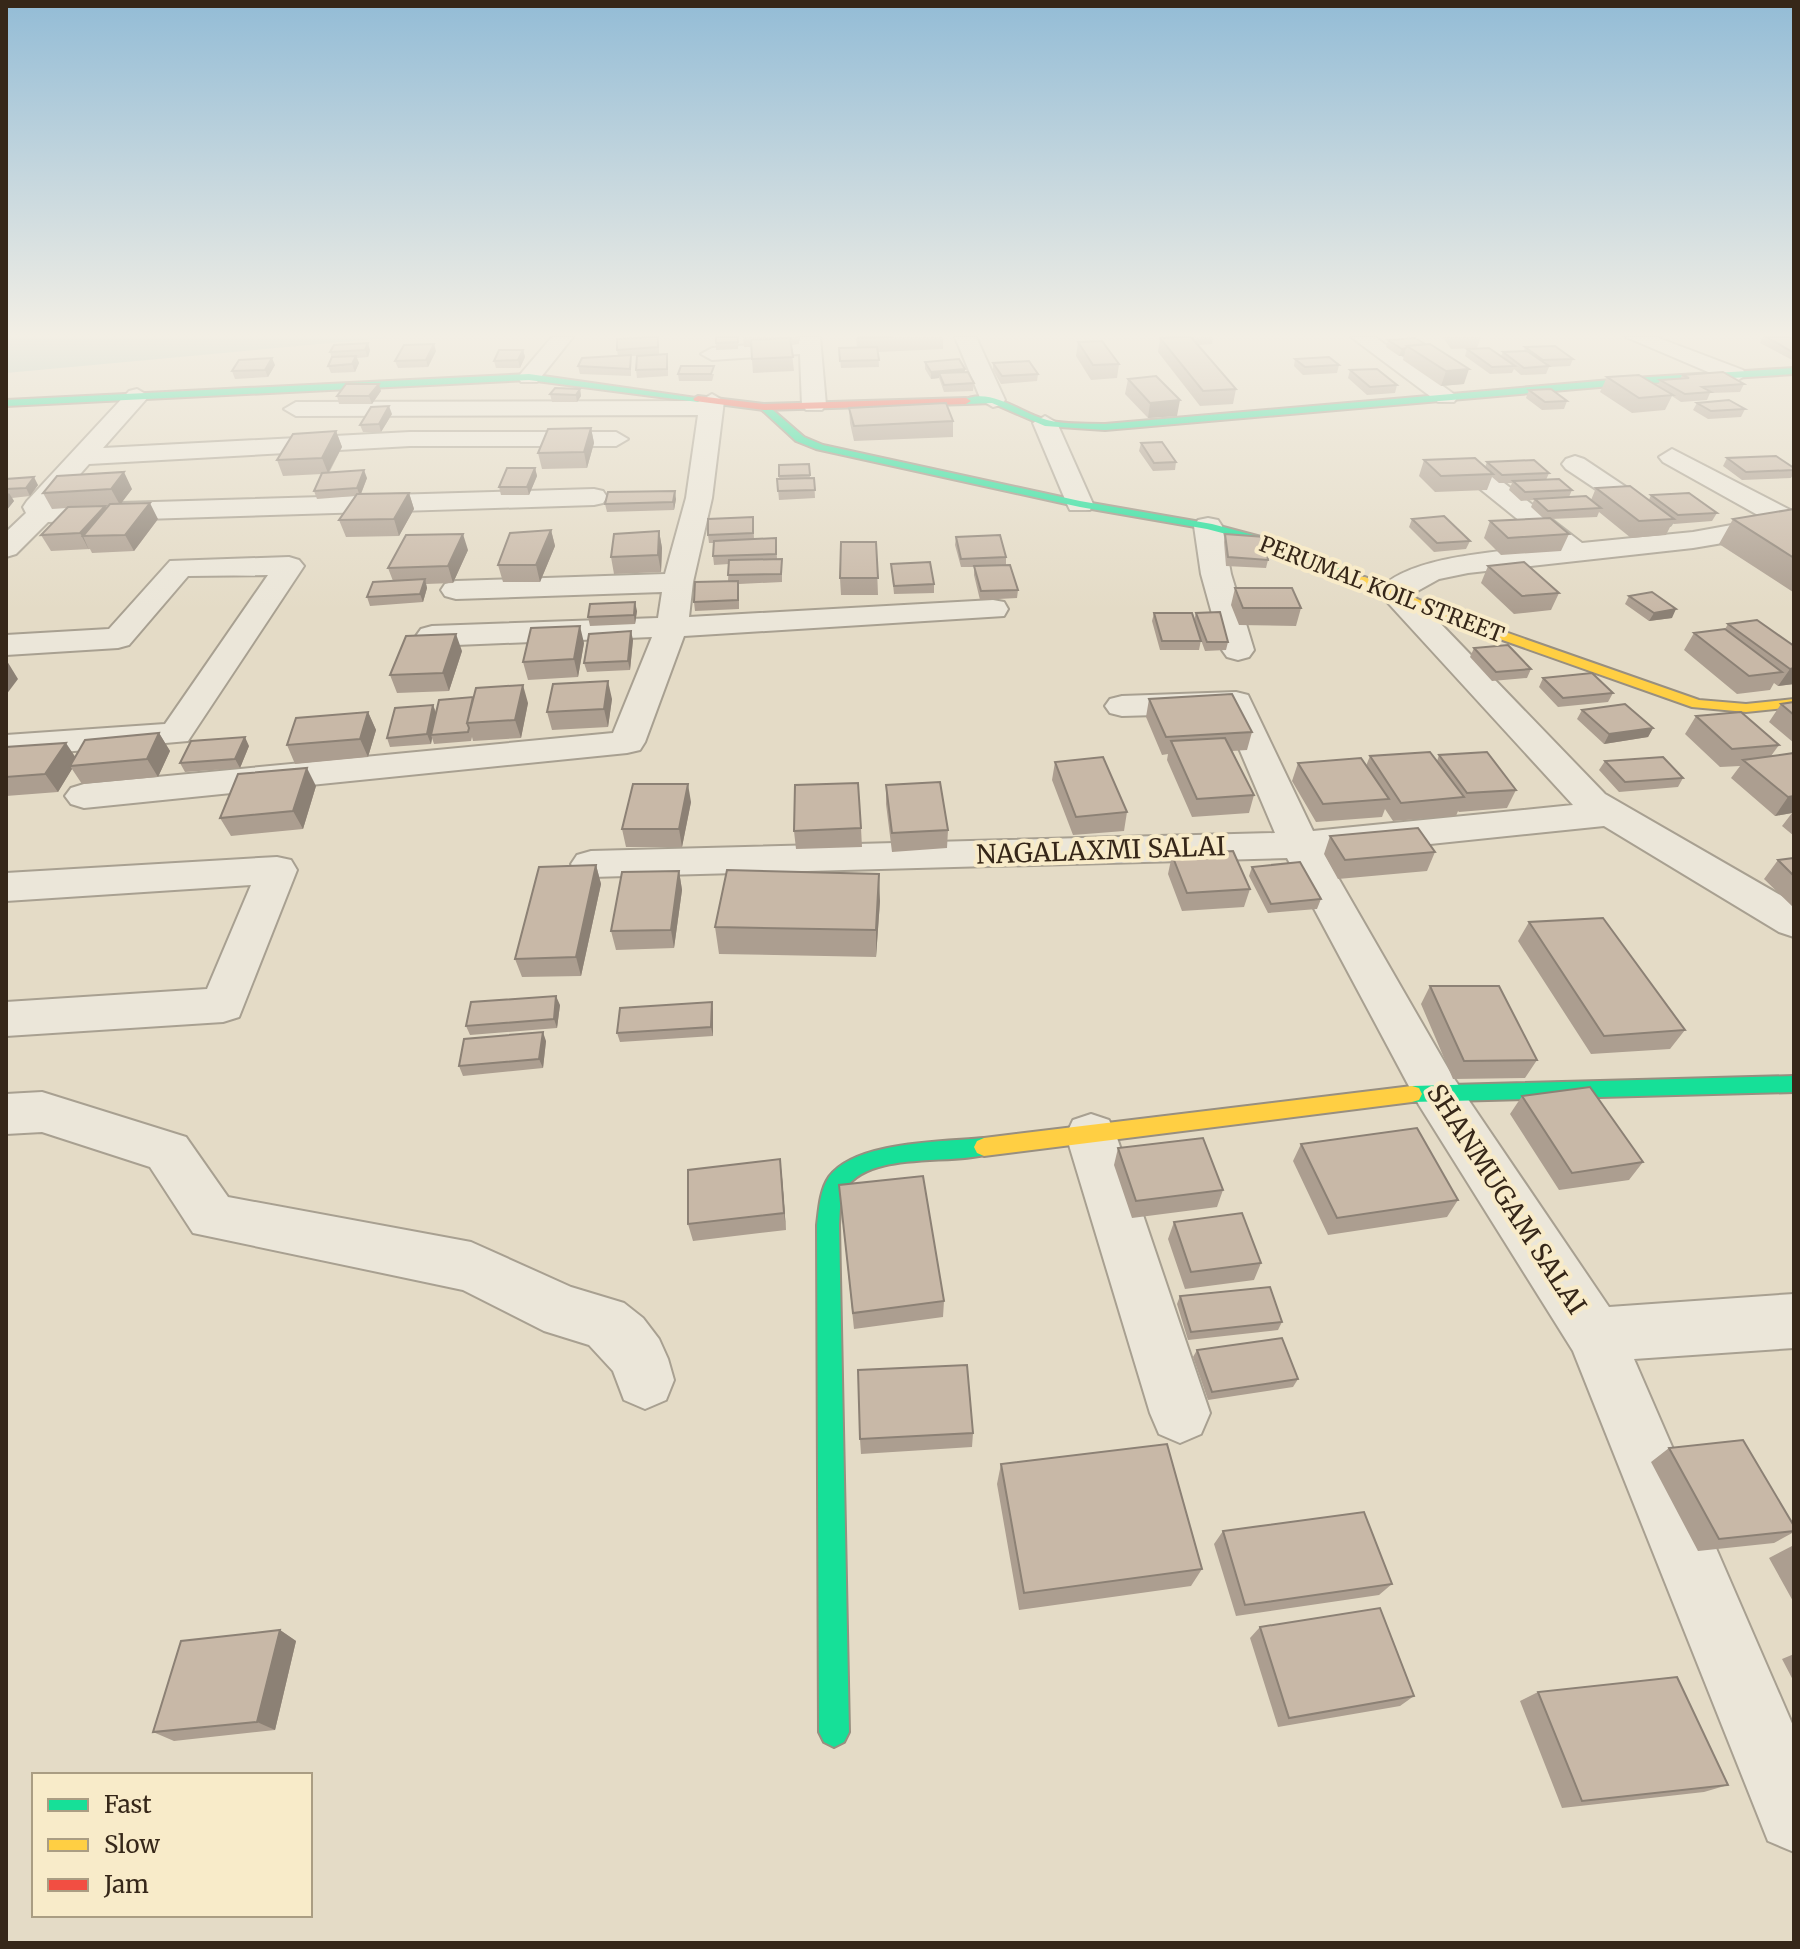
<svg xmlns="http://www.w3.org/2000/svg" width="1800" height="1949" viewBox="0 0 1800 1949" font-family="Merriweather,serif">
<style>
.water{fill:#b3c9bc}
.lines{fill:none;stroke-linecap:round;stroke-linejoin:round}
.street-casing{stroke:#a8a091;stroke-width:4}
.fast-casing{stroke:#988f80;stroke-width:4}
.slow-casing{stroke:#988f80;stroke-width:4}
.jam-casing{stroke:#988f80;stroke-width:4}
.street{fill:#ebe6d9;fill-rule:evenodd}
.fast{fill:#16e098;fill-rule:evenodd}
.slow{fill:#ffcf43;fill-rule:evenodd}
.jam{fill:#f24e42;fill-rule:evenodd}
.wall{fill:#ac9e90}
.shaded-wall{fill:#8c8175}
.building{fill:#c8b8a7;stroke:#8c8175;stroke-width:2}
.labels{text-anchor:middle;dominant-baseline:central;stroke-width:8;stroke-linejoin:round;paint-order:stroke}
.far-street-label{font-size:22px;fill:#362719;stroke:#f8ebc9}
.street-label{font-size:26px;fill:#362719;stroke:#f8ebc9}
</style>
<rect width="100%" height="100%" fill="#e4dbc6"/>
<!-- water -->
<path class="water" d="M6,337H396L6,373Z"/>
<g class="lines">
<defs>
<path id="street" d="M552,337H573L537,382H521L518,377Z
M800,337H820L826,405L822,410H806L802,405L800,354L712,360L701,354L712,348L800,341Z
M955,337H976L1005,400L1001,405L993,407L981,400Z
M1351,337H1375L1458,397L1454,402H1438Z
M1626,337H1656L1743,370L1746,375L1735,382L1727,380Z
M137,389L149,396L103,448L410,432H616L628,439L616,446H410L89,464L53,505L594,489L603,491L607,497L603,503L594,505L48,522L16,554L6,557V532L26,513L23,507L27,501L129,391Z
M712,394L724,401L712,498L693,582L689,617L993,600L1004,602L1008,609L1004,616L684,636L645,742L640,750L627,753L84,808L71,804L65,796L71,788L84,784L613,733L652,637L432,646L421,643L416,636L421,629L432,626L658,618L662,592L456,599L445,596L441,590L445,584L456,581L665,574L686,498L698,415L296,416L284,409L296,402L700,401Z
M1045,416L1057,423L1093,504L1090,510H1070L1067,504L1033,423Z
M1672,449L1794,512V531L1693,548L1468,573L1439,579L1412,594L1605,794L1794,903V937L1779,932L1604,826L1325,855L1453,1077L1609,1307L1794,1294V1348L1634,1359L1794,1728V1852L1768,1841L1573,1351L1419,1105L1287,858L591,877L577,873L571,864L577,855L591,851L1275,833L1224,713L1122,716L1110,713L1105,706L1110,699L1122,696L1236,692L1248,695L1313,831L1573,805L1378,592C1404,555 1508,551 1551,546L1464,476L1460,471L1464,466H1482L1582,543L1693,532L1765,519L1663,462L1659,457Z
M1575,456L1584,459L1674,519L1670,525H1650L1566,469L1562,464L1566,459Z
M1208,518L1218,520L1222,526L1231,574L1254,650L1249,657L1238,660L1227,657L1222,650L1201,574L1194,526L1198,520Z
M289,557L299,560L304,566L188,741L6,757V735L165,724L268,575L188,576L129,645L118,648L6,655V635L109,629L170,561Z
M277,857L291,860L297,870L239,1017L223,1022L6,1036V1002L207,989L251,885L6,901V873Z
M42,1092L186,1137L228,1197L471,1242L571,1287L624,1303L643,1318L659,1339L668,1359L674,1380L666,1400L645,1409L624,1400L613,1371L589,1345L544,1331L463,1290L193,1233L150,1167L42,1132L6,1134V1094Z
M1091,1114L1109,1120L1116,1135L1210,1413L1201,1434L1180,1443L1159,1434L1150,1413L1066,1135L1073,1120Z"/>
<path id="fast" d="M1794,368V374L1634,384L1105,430L1045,426L992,403L966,404L961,401C991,385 1019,413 1047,420C1064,425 1087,423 1105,424L1634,378Z
M529,374L703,399L698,402L529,380L6,406V400Z
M761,405H767L804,437L823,445L1080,501L1212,524L1280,542L1367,580L1357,583L1272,546L1207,529L1080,507L816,449L796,441L761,409Z
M1794,1076V1092L1412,1102L1405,1100L1402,1094L1405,1088L1412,1086Z
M984,1138L991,1141L994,1147L991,1153C953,1166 872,1150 846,1188C839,1197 840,1214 839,1225L849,1732L844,1742L834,1747L824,1742L819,1732L817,1225C819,1209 820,1190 829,1177C855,1141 944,1142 984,1138Z"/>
<path id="slow" d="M1357,577H1365L1448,612L1699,700L1746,704L1794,699V707L1746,712L1692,707L1440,618L1357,583Z
M1412,1086L1419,1088L1422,1094L1419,1100L1412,1102L984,1156L977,1153L974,1147L977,1141L984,1138Z"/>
<path id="jam" d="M698,396L764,404L966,398L971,401L966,404L764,410L695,401L693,399Z"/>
</defs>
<!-- street casing -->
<use href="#street" class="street-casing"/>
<!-- fast casing -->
<use href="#fast" class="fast-casing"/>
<!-- slow casing -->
<use href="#slow" class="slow-casing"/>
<!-- jam casing -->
<use href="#jam" class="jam-casing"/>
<!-- street -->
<use href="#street" class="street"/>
<!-- fast -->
<use href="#fast" class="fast"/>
<!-- slow -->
<use href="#slow" class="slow"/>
<!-- jam -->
<use href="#jam" class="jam"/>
</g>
<!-- wall -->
<path class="wall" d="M738,337V349L716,350V343Z
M743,337H799V344L791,345L794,371L753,373L751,347H744Z
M856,337H943V349L878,352L879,367L841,368L839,348H857Z
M1213,337L1212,344L1198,345L1236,389L1233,404L1200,406L1158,352L1160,338Z
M1443,337H1481L1477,348L1451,349Z
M1763,337H1789L1794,340V361L1760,343Z
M1415,338L1464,384L1441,386L1403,360L1404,356H1399L1386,347L1388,340Z
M1078,342L1119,364L1117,378L1091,380L1076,356Z
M659,344V355L631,356V376L580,374L578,366L618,356L617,350Z
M1525,347L1573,359L1570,366L1549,367L1546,374L1521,375L1514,369L1512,373L1490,374L1465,356L1467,349L1501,356L1503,352L1524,351Z
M370,350L368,357L357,358L359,363L355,372L331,373L328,366L332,358L330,352Z
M523,350L525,357L520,368H496L494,361Z
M436,351L428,367L398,368L395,361Z
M1295,359L1339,365L1337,373L1303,375L1294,366Z
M668,362V376L637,378L636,370Z
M925,362L965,369V372L974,383L973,391L944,392L939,378L931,379L925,369Z
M993,363L1038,374L1037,381L1001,384L993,370Z
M275,365L268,377L235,379L232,371Z
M1350,370L1397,385L1395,393L1367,395L1348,378Z
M678,374H714L712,381H679Z
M1682,375L1744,384L1740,392L1710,393L1707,400L1681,402L1672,396L1665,410L1632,413L1600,392L1607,377L1658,386L1660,380L1680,379Z
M1128,379L1177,416L1148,418L1125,394Z
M580,389L581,396L577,402H552L550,394Z
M1529,390L1567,401L1564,409L1542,410L1526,398Z
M381,391L372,404H339L337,396Z
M1697,403L1745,409L1741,417L1708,419L1693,410Z
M849,408L953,421V437L854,441L850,423Z
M392,414L381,432H363L360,425Z
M591,428L594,443L587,468L542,469L538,453Z
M336,431L342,447L329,473L367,478L361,494L409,493L414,509L399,536L346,537L339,520L355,496L317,499L314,491L322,474L283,476L277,460Z
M1141,443L1176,462L1175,470L1153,471L1139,451Z
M1727,458L1794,468V473L1791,478L1742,480L1723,466Z
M1424,460L1485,467L1487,462L1549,473L1546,480L1572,490L1569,497L1591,500L1596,488L1649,500L1651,495L1717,513L1712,521L1674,524L1672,523L1666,535L1631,538L1599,512L1597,517L1551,519L1569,534L1561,551L1501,555L1484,538L1490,521L1543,518L1531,507L1534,500L1521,501L1509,490L1512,483H1499L1492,477L1487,490L1435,492L1419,476Z
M809,464L810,478H814L815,498L779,500L777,479H779V465Z
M535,468L537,476L529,495H501L499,487Z
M57,476L132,489L120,504L158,519L134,551L92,553L90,549L51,551L41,535L67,508L52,509L43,493Z
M6,479L38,485L30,496L12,498L14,501L6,511Z
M676,499L674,510L607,512L605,504Z
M1794,509V592H1793L1719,544L1733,519Z
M753,517L754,539L776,538L777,559H782V582L739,584V609L695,611L694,602L728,581L729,564L714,565L713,556L714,543H709L708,535Z
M1412,519L1470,541L1466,549L1434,552L1409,527Z
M551,530L555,546L540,582H503L498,565Z
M659,531L662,548L661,572L614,574L611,557Z
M1225,534L1268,560L1266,568L1226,566L1224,542Z
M956,537L1006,557V565L1018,590L1017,598L980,600L974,575V567H961L955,545Z
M876,542L878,595H841L840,578Z
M468,550L453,583L426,584L427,588L423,602L370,606L367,597L393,581L388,568Z
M891,564L934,584V593L894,594Z
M1488,566L1559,593L1551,610L1514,614L1481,583Z
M1235,588L1301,608L1296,626L1239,625L1231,605Z
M1629,596L1672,618L1649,621L1625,604Z
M637,611L635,624L590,626L588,617Z
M1154,613L1194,620L1196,613L1228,642L1226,650L1205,651L1201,640L1199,650H1160L1152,621Z
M1728,624L1794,646V684L1778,686L1774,683L1770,690L1737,694L1684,650L1694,633L1725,629Z
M633,640L630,670L587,672L584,663Z
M584,643L578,677L528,680L523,662Z
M1474,648L1531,669L1527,678L1492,681L1470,657Z
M462,651L449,691L397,693L390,675Z
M1543,678L1613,693L1608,702L1558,707L1539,687Z
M612,699L608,727L552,730L547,712Z
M1149,699L1252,732L1247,750L1232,751L1254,795L1249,813L1192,817L1167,760L1168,754L1162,755L1146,717Z
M1794,702V743L1769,722L1781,704Z
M528,703L521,738L473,741L472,737L471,741L434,744L432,738L431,744L390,747L387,738L433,705L436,712Z
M1582,710L1653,728L1648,737L1604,744L1577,719Z
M368,712L376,730L368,757L295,764L287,745Z
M1696,716L1779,745L1771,756L1794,753V836L1782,826L1792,813L1775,816L1731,778L1740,766L1720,767L1685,734Z
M159,733L170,751L158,777L82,784L72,769L58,792L6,796V747L75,757Z
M249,746L240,768L185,772L180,763Z
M1439,755L1516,790L1507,808L1459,812L1458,811L1456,816L1393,821L1385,809L1382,817L1316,822L1292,781L1298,763L1366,766L1370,756L1437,761Z
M1605,761L1683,778L1678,787L1619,792L1599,770Z
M1055,762L1127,812L1124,831L1073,835L1052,780Z
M886,785L948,830L947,848L892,852L886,804Z
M316,786L303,829L231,836L220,818Z
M691,802L682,847H626L622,829Z
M861,828L862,847L796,849L794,831Z
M1330,836L1435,852L1427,871L1338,879L1324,854Z
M1172,855L1250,889L1244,907L1182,911L1168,874Z
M1794,858V908L1764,879L1778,860Z
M596,865L601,884L581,976L522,977L515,959Z
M1252,867L1321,899L1317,909L1268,913L1249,876Z
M679,871L682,890L674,948L616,950L611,931Z
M880,901L876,957L719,954L715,927Z
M1529,922L1685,1030L1670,1049L1591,1054L1518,941Z
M1430,986L1537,1060L1525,1078L1453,1079L1421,1004Z
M712,1002L713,1012V1036L620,1042L617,1033Z
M560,1005L557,1028L470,1035L466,1026Z
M546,1041L543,1068L463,1076L459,1066Z
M1522,1096L1643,1162L1629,1180L1559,1190L1510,1114Z
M1301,1144L1458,1200L1447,1217L1328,1235L1293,1161Z
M1118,1148L1223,1190L1217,1207L1132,1218L1114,1165Z
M782,1177L786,1230L693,1241L688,1224Z
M839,1185L944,1301L943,1317L854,1329Z
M1174,1222L1261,1263L1254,1280L1185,1289L1168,1239Z
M1180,1296L1282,1322L1278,1330L1188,1340L1177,1304Z
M1197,1350L1298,1379L1293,1387L1208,1400L1193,1357Z
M973,1433L972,1447L861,1454L860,1439Z
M1669,1448L1794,1526V1532L1774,1543L1698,1551L1651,1462Z
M1001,1464L1202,1569L1191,1586L1019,1610L997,1484Z
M1223,1531L1392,1584L1379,1595L1236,1616L1214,1544Z
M1792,1546H1794V1603L1769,1558Z
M1260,1627L1414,1696L1400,1706L1278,1727L1250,1638Z
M280,1630L296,1641L275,1730L174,1741L153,1732Z
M1794,1654V1682L1782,1659Z
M1538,1692L1728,1785L1704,1792L1562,1808L1520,1701Z"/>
<!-- shaded-wall -->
<path class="shaded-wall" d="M368,343L370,350L368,357L365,350Z
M434,344L436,351L428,367L426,360Z
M1406,348L1404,356H1399L1402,349Z
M523,350L525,357L520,368L518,360Z
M356,356L359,363L355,372L352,364Z
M272,358L275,365L268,377L265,370Z
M965,369V376L939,373V378L931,379V372Z
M1469,369L1464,384L1441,386L1446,371Z
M379,384L381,391L372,404L369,396Z
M580,389L581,396L577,402L576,395Z
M1180,400L1177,416L1148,418L1150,403Z
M389,406L392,414L381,432L379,424Z
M591,428L594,443L587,468L584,452Z
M336,431L342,447L328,473L322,458Z
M535,468L537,476L529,495L527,487Z
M364,470L367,478L360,496L357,488Z
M124,472L132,489L120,505L111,489Z
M34,477L38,485L30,496L26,488Z
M675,491L676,499L674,510L673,502Z
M9,493L14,501L6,511V496Z
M409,493L414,509L399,536L394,519Z
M150,503L158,519L134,551L125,535Z
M105,506L114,522L83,536L89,550L80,533Z
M551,530L555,546L540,582L536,565Z
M659,531L662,548L661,572L658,555Z
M463,534L468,550L453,583L448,566Z
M425,579L427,588L423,602L420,594Z
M635,602L637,611L635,624L634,615Z
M1676,609L1672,618L1649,621L1654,613Z
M580,626L584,643L578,677L574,659Z
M631,631L633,640L630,670L628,661Z
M456,634L462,651L449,691L443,673Z
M7,661L18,679L6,695V662Z
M1794,668V684L1778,686L1790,669Z
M608,681L612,699L608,727L604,709Z
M523,685L528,703L521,738L515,720Z
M433,705L436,714L431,735L432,738L431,744L427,734Z
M368,712L376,730L368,757L360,739Z
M1653,728L1648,737L1604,744L1609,734Z
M159,733L170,751L158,777L147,759Z
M245,737L249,746L240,768L235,759Z
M66,743L78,761L70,766L72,769L58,792L45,774Z
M307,768L316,786L303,829L293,811Z
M688,784L691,802L682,847L679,829Z
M1794,796V810L1792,813L1775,816L1788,797Z
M596,865L601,884L581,976L576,957Z
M679,871L682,890L674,948L671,930Z
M879,874L880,901L876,957V930Z
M556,996L560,1005L557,1028L554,1019Z
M712,1002L713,1012V1036L711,1027Z
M543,1032L546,1041L543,1068L539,1059Z
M780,1159L782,1177L786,1230L784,1213Z
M280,1630L296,1641L275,1730L257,1722Z"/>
<!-- building -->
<path class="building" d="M658,337V347L617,350V339Z
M716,337H738V342L716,343Z
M858,337H891L858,338Z
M1191,337L1236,389L1203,391L1160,338Z
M1767,337H1789L1794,340V353Z
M790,338L793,357L752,359L751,340Z
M1415,338L1425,344L1407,346L1406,348L1402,349L1388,340Z
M1102,341L1119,364L1093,365L1078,342Z
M368,343L365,350L330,352L334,345Z
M434,344L426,360L395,361L404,345Z
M1430,344L1469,369L1446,371L1407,346Z
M1555,346L1573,359L1543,360L1525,347Z
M877,347L879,360L840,361L839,348Z
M1489,348L1515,366L1492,367L1467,349Z
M499,350H523L518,360L494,361Z
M1527,351L1549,366L1524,368L1503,352Z
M667,354V369L636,370L637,356Z
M631,355L630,369L578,366L582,358Z
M356,356L352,364L328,366L332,357Z
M1329,357L1339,365L1305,367L1295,359Z
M272,358L265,370L232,371L239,360Z
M959,359L965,369L931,372L925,362Z
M1029,361L1038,374L1002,376L993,363Z
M681,366H714L711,374H678Z
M1377,369L1397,385L1370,387L1350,370Z
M968,372L974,383L944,385L939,373Z
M1723,372L1744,384L1702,387L1711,392L1685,394L1660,380L1689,378L1682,375Z
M1639,375L1673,395L1639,398L1607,377Z
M1156,376L1180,400L1150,403L1128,379Z
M346,384H379L369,396H337Z
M555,388L580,389L576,395L550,394Z
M1551,389L1567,401L1545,402L1529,390Z
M1729,400L1745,409L1711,411L1697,403Z
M946,403L953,421L854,426L849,408Z
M389,406L379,424L360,425L371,407Z
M591,428L584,452L538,453L548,429Z
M336,431L322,458L277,460L293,434Z
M1162,442L1176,462L1154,463L1141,443Z
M1776,456L1794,468V470L1746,472L1727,458Z
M1475,458L1493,474L1441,476L1424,460Z
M1534,460L1549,473L1502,475L1487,462Z
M809,464L810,475L779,476V465Z
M507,468H535L527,487H499Z
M364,470L357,488L314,491L322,473Z
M124,472L111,489L43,493L57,476Z
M34,477L26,488L6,489V479Z
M814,478L815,490L778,491L777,479Z
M1559,479L1572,490L1525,492L1513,481Z
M1630,486L1674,519L1639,521L1596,488Z
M675,491L673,502L605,504L608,492Z
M409,493L394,519L339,520L357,494Z
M1689,493L1717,513L1678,515L1651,495Z
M1586,496L1601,508L1548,511L1535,499Z
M150,503L125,535L83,536L110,504Z
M105,506L80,533L41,535L68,507Z
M1794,509V558L1733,519Z
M1444,516L1470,541L1437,543L1412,519Z
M753,517V533L708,535V519Z
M1550,518L1569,534L1508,538L1490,521Z
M551,530L536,565H498L510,533Z
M659,531L658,555L611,557L614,534Z
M463,534L448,566L388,568L406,535Z
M1225,534L1265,537L1268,560L1228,557Z
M1000,535L1006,557L961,559L956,537Z
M776,538V554L713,556L714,541Z
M841,542H876L878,578H840Z
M782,559L781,574L728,575L729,560Z
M930,562L934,584L894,586L891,564Z
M1524,562L1559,593L1522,596L1488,566Z
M1010,565L1018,590L981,591L974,566Z
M425,579L420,594L367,597L373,582Z
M738,581V600L694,602L695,582Z
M1235,588H1292L1301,608H1243Z
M1652,592L1676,609L1654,613L1629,596Z
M635,602L634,615L588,617L590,604Z
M1220,612L1228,642H1207L1196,613Z
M1154,613H1192L1201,641H1162Z
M1757,620L1794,646V668L1790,669L1728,624Z
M580,626L574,659L523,662L531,628Z
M1725,629L1782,672L1749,676L1694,633Z
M631,631L628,661L584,663L589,634Z
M456,634L443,673L390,675L406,636Z
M1508,645L1531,669L1496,672L1474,648Z
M1592,673L1613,693L1563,698L1543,678Z
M608,681L604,709L547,712L553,684Z
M523,685L515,720L467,723L476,688Z
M1232,694L1252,732L1166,737L1149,699Z
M473,697L467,723L469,728L468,732L431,735L439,700Z
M1794,702V715L1781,704Z
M1625,704L1653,728L1609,734L1582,710Z
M433,705L427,734L387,738L395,708Z
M368,712L360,739L287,745L296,718Z
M1741,712L1779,745L1732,749L1696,716Z
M159,733L147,759L70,766L85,740Z
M245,737L235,759L180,763L191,741Z
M1225,738L1254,795L1197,799L1171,741Z
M66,743L45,774L6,777V747Z
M1430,752L1464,797L1401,803L1370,756Z
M1487,752L1516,790L1467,793L1439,755Z
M1794,753V796L1788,797L1743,760Z
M1103,757L1127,812L1076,817L1055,762Z
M1663,757L1683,778L1625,782L1605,761Z
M1361,758L1389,799L1323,804L1298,763Z
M307,768L293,811L220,818L238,774Z
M940,782L948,830L892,833L886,785Z
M858,783L861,828L794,831L795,785Z
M633,784H688L679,829H622Z
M1418,828L1435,852L1345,860L1330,836Z
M1233,851L1250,889L1187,893L1172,855Z
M1794,858V876L1778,860Z
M1300,862L1321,899L1271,904L1252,867Z
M596,865L576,957L515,959L539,867Z
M727,870L879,874L876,930L715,927Z
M679,871L671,930L611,931L622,872Z
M1603,918L1685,1030L1604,1036L1529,922Z
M1430,986H1499L1537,1060L1464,1061Z
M556,996L554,1019L466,1026L471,1002Z
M712,1002L711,1027L617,1033L620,1008Z
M543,1032L539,1059L459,1066L464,1039Z
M1590,1087L1643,1162L1572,1173L1522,1096Z
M1417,1128L1458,1200L1337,1218L1301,1144Z
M1203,1138L1223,1190L1136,1201L1118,1148Z
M780,1159L784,1213L688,1224V1170Z
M923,1176L944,1301L853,1313L839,1185Z
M1242,1213L1261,1263L1191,1272L1174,1222Z
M1270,1287L1282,1322L1191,1332L1180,1296Z
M1282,1338L1298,1379L1212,1392L1197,1350Z
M967,1365L973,1433L860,1439L858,1370Z
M1743,1440L1794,1526V1531L1719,1539L1669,1448Z
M1167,1444L1202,1569L1024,1593L1001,1464Z
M1364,1512L1392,1584L1245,1605L1223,1531Z
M1380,1608L1414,1696L1289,1718L1260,1627Z
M280,1630L257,1722L153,1732L181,1641Z
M1677,1677L1728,1785L1582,1801L1538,1692Z"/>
<!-- sky -->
<linearGradient id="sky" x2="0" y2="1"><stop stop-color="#93bcd6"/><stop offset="0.55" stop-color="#f3efe5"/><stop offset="1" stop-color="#f3efe5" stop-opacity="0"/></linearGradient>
<rect width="1800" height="610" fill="url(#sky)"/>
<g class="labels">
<!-- far-street labels -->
<g class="far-street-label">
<text transform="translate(1382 589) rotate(21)">PERUMAL KOIL STREET</text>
</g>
<!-- street labels -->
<g class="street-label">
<text transform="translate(1101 850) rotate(-2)">NAGALAXMI SALAI</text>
<text transform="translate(1507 1199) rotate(57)">SHANMUGAM SALAI</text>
</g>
</g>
<!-- border -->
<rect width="1800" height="1949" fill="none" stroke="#362719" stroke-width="16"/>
<!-- legend -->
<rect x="32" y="1773" width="280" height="144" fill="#f8ebc9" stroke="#aa9d83" stroke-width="2"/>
<rect x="48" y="1799" width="40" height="12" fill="#16e098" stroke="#aa9d83" stroke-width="2"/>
<text x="104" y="1813" font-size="24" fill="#362719">Fast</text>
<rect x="48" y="1839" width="40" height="12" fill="#ffcf43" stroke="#aa9d83" stroke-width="2"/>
<text x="104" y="1853" font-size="24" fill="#362719">Slow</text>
<rect x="48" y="1879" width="40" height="12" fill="#f24e42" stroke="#aa9d83" stroke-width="2"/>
<text x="104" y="1893" font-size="24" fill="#362719">Jam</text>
</svg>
